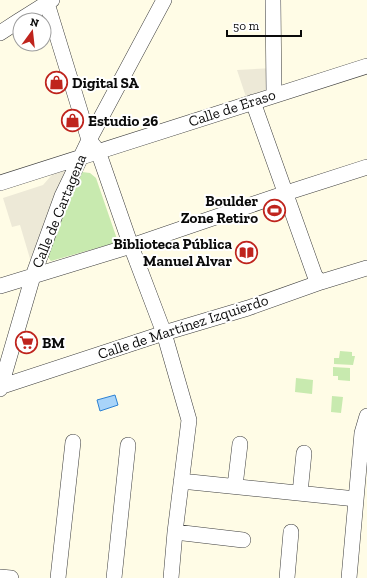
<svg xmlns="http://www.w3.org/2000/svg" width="367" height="578" viewBox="0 0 367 578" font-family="'Zilla Slab',serif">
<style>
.green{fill:#c8eaaf}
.plaza{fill:#ede9d7}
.water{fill:#a8d4f9;stroke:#2c81d3}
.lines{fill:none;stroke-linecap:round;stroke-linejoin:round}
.minor-casing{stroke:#3d3d3d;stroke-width:16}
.minor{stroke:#fff;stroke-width:15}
.labels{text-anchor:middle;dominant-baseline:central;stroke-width:4;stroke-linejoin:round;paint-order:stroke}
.poi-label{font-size:15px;font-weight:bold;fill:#0a0a0a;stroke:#fff;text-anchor:start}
.street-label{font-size:15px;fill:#0a0a0a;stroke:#fff}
</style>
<rect width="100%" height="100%" fill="#fffce6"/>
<!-- green -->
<path class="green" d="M82,172L90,173L96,178L118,242L51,261L46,255L77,177Z
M340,351L352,352V356H355L353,365L334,364V358H339Z
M333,367L350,368V381L338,380V376H333Z
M296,378L313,380L312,394L295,392Z
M332,396L343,397L341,413L331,412Z"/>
<!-- plaza -->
<path class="plaza" d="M273,68L274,95L248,103L237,70Z
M68,166L31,262L20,225L12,227L3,198L43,185L58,168Z"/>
<!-- water -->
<path class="water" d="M115,395L118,405L100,411L97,400Z"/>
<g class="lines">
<defs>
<path id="minor" d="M46,0L89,140L98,151L131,246L164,333L189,420L175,532L171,578
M273,0L274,95
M20,20L52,0
M0,33L20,20
M253,102L315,276L321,282
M0,183L367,66
M0,286L131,246L286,193L367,167
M0,387L164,333L248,308L321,282L367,268
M0,389L33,276L62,196L89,140L164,0
M181,481L356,499
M235,486L240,444
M300,493L304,453
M175,532L243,540
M0,577L11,578
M58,578L73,442
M114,578L128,445
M287,578L291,532
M349,578L362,433L367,416"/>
</defs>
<!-- minor casing -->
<use href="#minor" class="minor-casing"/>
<!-- minor -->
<use href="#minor" class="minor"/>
</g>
<!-- icons -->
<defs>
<symbol id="shop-ring" viewBox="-11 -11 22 22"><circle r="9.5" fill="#fff" stroke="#bf241d" stroke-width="1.5"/><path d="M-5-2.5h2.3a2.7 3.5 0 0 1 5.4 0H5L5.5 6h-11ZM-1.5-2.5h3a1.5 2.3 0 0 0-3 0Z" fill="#bf241d"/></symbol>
<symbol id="stadium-ring" viewBox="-11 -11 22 22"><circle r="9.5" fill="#fff" stroke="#bf241d" stroke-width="1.5"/><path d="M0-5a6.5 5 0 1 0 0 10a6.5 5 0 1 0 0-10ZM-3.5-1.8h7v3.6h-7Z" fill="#bf241d"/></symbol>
<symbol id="library-ring" viewBox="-11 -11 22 22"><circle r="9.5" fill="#fff" stroke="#bf241d" stroke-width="1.5"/><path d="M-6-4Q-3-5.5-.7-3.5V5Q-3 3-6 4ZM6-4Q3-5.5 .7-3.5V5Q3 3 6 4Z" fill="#bf241d"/></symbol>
<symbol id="supermarket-ring" viewBox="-11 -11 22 22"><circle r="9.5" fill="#fff" stroke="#bf241d" stroke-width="1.5"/><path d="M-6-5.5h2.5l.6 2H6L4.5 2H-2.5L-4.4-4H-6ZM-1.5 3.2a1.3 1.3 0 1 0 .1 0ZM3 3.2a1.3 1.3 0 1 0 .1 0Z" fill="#bf241d"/></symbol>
</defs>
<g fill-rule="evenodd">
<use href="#shop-ring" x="44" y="70" width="25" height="25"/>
<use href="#shop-ring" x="60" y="108" width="25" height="25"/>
<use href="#stadium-ring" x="262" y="198" width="25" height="25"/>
<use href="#library-ring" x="234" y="240" width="25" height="25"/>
<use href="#supermarket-ring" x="14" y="330" width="25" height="25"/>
</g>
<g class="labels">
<!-- poi labels -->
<g class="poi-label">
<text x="72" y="83">Digital SA</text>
<text x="88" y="121">Estudio 26</text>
<text x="258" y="201" text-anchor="end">Boulder<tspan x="258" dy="17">Zone Retiro</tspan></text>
<text x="232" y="244" text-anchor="end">Biblioteca Pública<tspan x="232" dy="17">Manuel Alvar</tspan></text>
<text x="42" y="343">BM</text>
</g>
<!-- street labels -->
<g class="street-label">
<text transform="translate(232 108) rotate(-18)">Calle de Eraso</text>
<text transform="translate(59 211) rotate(-68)">Calle de Cartagena</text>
<text transform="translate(183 327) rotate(-18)">Calle de Martínez Izquierdo</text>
</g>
</g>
<!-- north arrow -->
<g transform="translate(32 32) rotate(15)"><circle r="19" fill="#ffffff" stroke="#9d9d9d"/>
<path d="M0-3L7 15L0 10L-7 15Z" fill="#bf241d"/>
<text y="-6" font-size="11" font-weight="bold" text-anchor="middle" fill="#0a0a0a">N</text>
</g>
<!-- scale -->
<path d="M227 30v6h74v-6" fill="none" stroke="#0a0a0a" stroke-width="2"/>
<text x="233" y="30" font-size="12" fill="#0a0a0a" stroke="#ffffff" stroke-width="3" paint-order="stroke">50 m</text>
</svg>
